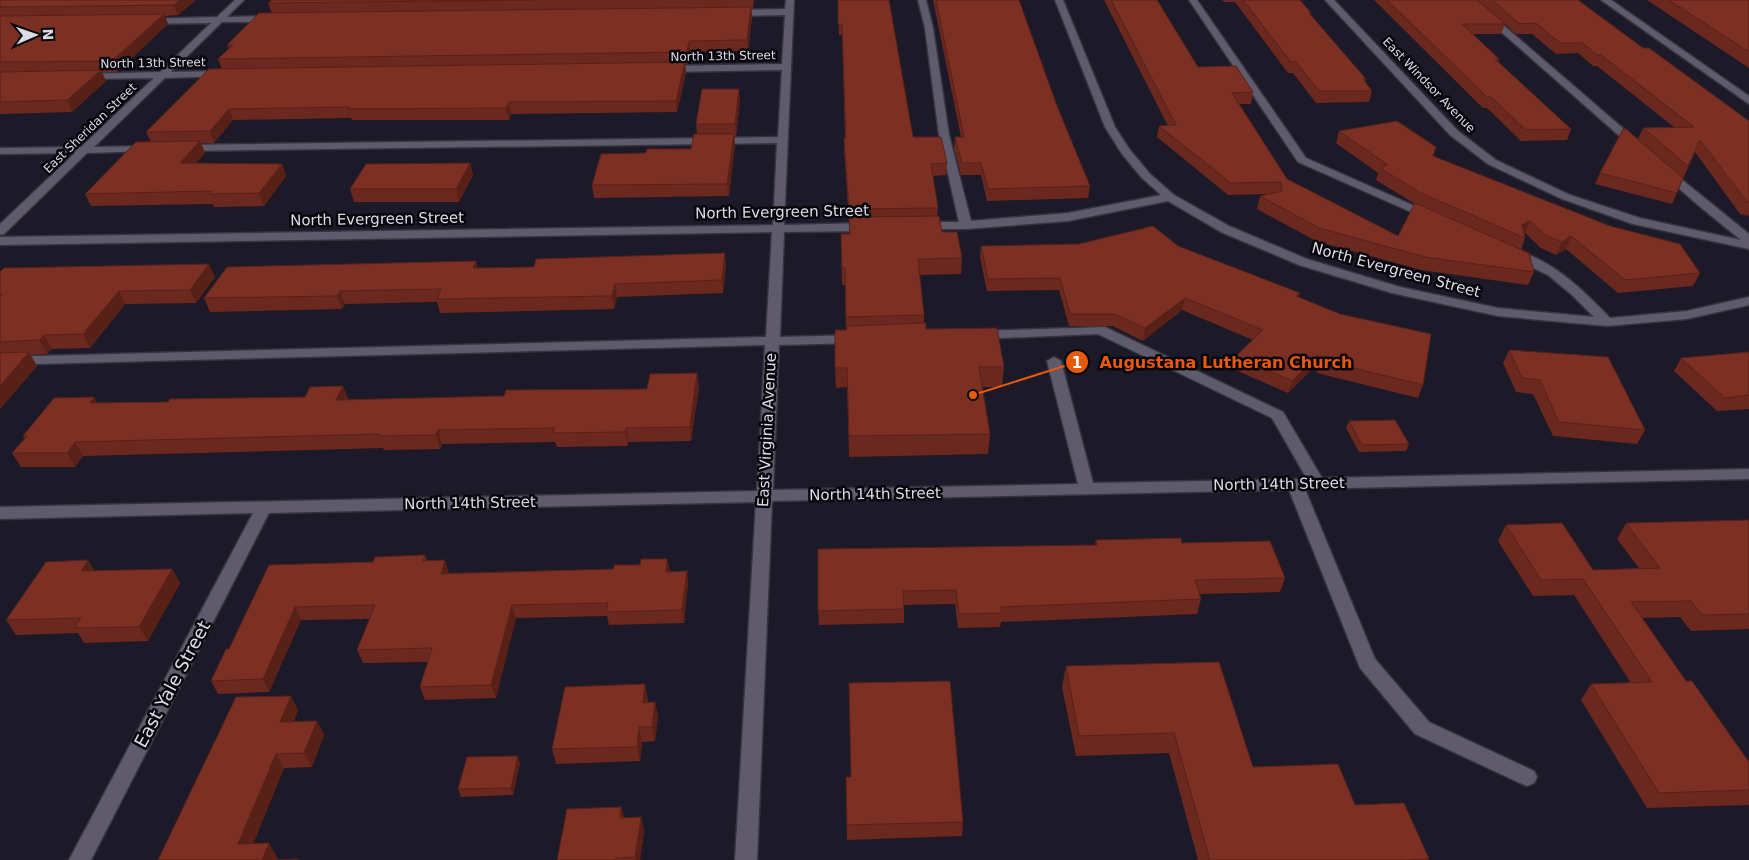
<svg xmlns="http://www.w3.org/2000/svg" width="1749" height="860" viewBox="0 0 1749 860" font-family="'DejaVu Sans',sans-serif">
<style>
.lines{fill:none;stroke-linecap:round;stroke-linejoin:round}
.minor-casing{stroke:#36343f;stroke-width:3}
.minor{fill:#5f5b6d;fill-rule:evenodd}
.wall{fill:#6b281e}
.shaded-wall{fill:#572118}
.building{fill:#7c2f23;stroke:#572118}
.labels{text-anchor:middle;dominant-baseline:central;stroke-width:5;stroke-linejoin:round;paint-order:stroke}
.far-street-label{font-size:12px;fill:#dddbe6;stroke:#07060b}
.street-label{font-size:15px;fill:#dddbe6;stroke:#07060b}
.near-street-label{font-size:18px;fill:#dddbe6;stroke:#07060b}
.leader{fill:none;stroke:#e8590c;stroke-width:2}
.callout-dot{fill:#e8590c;stroke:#07060b;stroke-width:2}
.mark-label{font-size:15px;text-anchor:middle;font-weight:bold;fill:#fff}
.callout-label{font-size:16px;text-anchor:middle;font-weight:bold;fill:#e8590c;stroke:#07060b;stroke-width:5;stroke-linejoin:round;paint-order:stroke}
</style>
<rect width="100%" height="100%" fill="#1c1928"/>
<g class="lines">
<defs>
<path id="minor" d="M235,0H244L227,17L273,16L277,19L273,22H222L171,72L223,71L226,72V76L165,78L94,147L148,146L153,149L152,151L87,153L4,234L0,235V224L75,153L0,154V148L81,147L154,78L84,79L81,78V74L160,72L211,23L146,24L142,21L143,19L217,17Z
M786,0H794L784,225L868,223L874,227L868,231L784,232L780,337L855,335L862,339L855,343L779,345L773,490L1078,484L1047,361L1054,357L1061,361L1093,483L1307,479L1272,418L1098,334L978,339L971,335L978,331L1105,327L1283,412L1322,478L1749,469V479L1305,489L1375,659L1429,722L1534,771L1537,777L1534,783L1527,786L1520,783L1415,734L1360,668L1289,490L772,501L757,860H735L756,502L269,513L91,860H69L253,513L0,519V507L757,491L765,345L0,365V357L766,337L772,232L0,245V237L773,225L777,143L184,151L179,148L184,145L778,137L782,70L666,72L661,69L666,66L782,64L785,15L731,16L727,13L731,10L785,9Z
M918,0H926L933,28L949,135L971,221L1068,213L1161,195L1142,178L1122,154L1105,127L1055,0H1063L1115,127L1130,150L1150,174L1174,195L1229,226L1307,259L1400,287L1498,308L1594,317L1572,295L1548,275L1510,257L1508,254L1510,251L1514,250C1553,260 1583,290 1610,318L1687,311L1749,297V305L1687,319L1607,326L1498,316L1392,293L1299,265L1221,232L1168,201L1068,221L966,229H917L915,226L917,223L921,222H959L939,135L925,28Z
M1189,0H1197L1306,158L1435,215L1437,217L1435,219H1427L1298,162Z
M1325,0H1334L1458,131L1496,160L1570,195L1640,218L1741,240L1704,210L1660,172L1666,169L1670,170L1749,234V249L1633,224L1562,199L1488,164L1450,135Z
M1465,0H1474L1640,143L1641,145L1640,147H1632Z
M1601,0H1611L1749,96V104Z"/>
</defs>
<!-- minor casing -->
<use href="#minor" class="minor-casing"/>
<!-- minor -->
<use href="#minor" class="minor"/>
</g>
<!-- wall -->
<path class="wall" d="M0,0H196L178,15L165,16L168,24L117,72H102L106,81L72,112L0,114Z
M272,0H754L753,8H751L752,17L748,51L690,52L688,64H685L686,73L677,112L511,114L509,120H352L351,118L233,120L214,143H201L205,153L196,163L282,164L286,176L264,206L214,207L213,204L91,206L85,194L151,142L146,132L222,69L218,59L229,48L227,45L272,13L268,3Z
M838,0L913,137L947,163L946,175L933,176L938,208L937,216L942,232L962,258L961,274L919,275L924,315V323L926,329L1004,367L1002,387H982L990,434L988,454L849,457L847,387L836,388L835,368L846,330L845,285H842L841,234H850L844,150V138H845L842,35H839Z
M933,0H1019L1057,106L1090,186L1088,198L987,201L981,175H961L954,148L955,137H961Z
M1104,0H1157L1198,67L1253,92L1251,104H1239L1287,179L1398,236L1415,204L1376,180L1378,173L1336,143L1339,131L1433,156L1700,273L1693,286L1618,293L1566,249L1556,255L1541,248L1525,233L1524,234L1525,238L1521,250L1534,272L1528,285L1421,270L1316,241L1257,209L1260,196L1267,194L1228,195L1157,137L1159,126H1168Z
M1222,0H1300L1311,13V15L1366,79L1365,82L1372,91L1369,102L1316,103L1293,73H1288L1235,2H1224Z
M1374,0H1578L1643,48L1749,121V216L1740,214L1695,152L1672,204L1595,184L1600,173L1638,139L1643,128L1674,127L1597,66H1593L1578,53L1556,54L1532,34H1516L1505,24L1501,34H1473L1499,59L1498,62L1571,129L1567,140L1521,141L1487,108H1483Z
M1647,0H1749V68Z
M740,100L736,136H734L735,145L729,196L594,198L592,185L691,149L697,134L696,124Z
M470,163L473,175L459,202H354L350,189Z
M981,246H1178L1300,293L1298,297L1423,385L1418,398L1317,373L1314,367L1288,393L1233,369L1236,356L1253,340L1182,310L1143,341L1113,326H1069L1059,290L987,291L980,258Z
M476,261L477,268L726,266L723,293L617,297L614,309L440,313L437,302L345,304L342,309L210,312L204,298Z
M0,272L215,277L196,303L125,304L90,348L52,349L47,354L30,355L37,366L0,409Z
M1509,350L1645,430L1637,444L1553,436L1533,394L1516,392L1503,363Z
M1749,352V409L1717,411L1674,371L1681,358Z
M697,373L699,387L691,441L628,442V446L557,447L555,442L442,444L440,449L384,450L383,448L83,456L75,467H21L12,453L24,439L23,436L98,403L349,400L504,396L647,389Z
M1349,421L1409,444L1406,451L1359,452L1346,428Z
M1749,520V629L1691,631L1680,617L1642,618L1686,681L1749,762V805L1647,808L1581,700L1591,684L1631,683L1574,595L1533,596L1498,541L1506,525L1593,570L1639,568L1617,539L1626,523Z
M1096,540L1182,543L1285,578L1280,592L1199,594L1201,599L1197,614L1001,622L1000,627L958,628L955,604L904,605V623L819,625L818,611L1095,545Z
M425,555L427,561L449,573L614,569L667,559L670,572L687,571L688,584L684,623L609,625L607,616L516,618L496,698L425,700L420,687L428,662L363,663L357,650L370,619L301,620L269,692L218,694L211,681L229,649L269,565L373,562Z
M88,560L94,571L172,569L180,583L148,641L84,643L78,633L16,635L6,620Z
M1066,666L1253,767L1355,805L1429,859L1428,860H1198L1169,753L1076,756L1062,687Z
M648,699V702H655L658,717L655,741L642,742L640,761L556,764L552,749Z
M298,710L294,721H317L324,735L312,767L284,768L253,844L277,857L276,860L298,859L299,860H158Z
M520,763L513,795L461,797L458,789Z
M846,777L963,822L962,836L847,840Z
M621,807L624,817H641L644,831L640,860H557Z"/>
<!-- shaded-wall -->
<path class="shaded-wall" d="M180,0H196L178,15L174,5Z
M751,7L752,17L748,51L747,40Z
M164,14L168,24L117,72L112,61Z
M689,41L690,52L688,64L687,52Z
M685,62L686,73L677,112L676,101Z
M101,70L106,81L72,112L67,100Z
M739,89L740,100L736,136L735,124Z
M509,102L511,114L509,120L506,108Z
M229,109L233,120L214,143L210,131Z
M734,134L735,145L729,196L727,184Z
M200,141L205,153L186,175L180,163Z
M470,163L473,175L459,202L456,189Z
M282,164L286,176L264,206L259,193Z
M1530,221L1525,233L1520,236L1522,225Z
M1571,236L1566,249L1556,255L1562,242Z
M725,253L726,266L723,293L722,280Z
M476,261L479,274L473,268Z
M209,264L215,277L196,303L190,290Z
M615,284L617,297L614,309L612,296Z
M119,291L125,304L90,348L83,334Z
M340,291L345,304L342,309L337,296Z
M1185,298L1182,310L1143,341L1145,328Z
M44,335L52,349L47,354L39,340Z
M29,352L37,366L0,409V386Z
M1318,355L1314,367L1288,393L1292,381Z
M697,373L699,387L691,441L690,427Z
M343,386L349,400H336Z
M94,397L102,411L90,403Z
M626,428L628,442V446L625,432Z
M438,430L442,444L440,449L436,435Z
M75,442L83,456L75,467L67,453Z
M667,559L670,572H666Z
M88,560L97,575L81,571Z
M445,560L449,573L441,574Z
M172,569L180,583L148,641L139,627Z
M687,571L688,584L684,623L682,610Z
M512,605L516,618L496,698L491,685Z
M295,607L301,620L269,692L263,679Z
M645,684L648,699L646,717L643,703Z
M291,696L298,710L288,736L280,722Z
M655,702L658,717L655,741L652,727Z
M317,721L324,735L312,767L304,753Z
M639,727L642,742L640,761L637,747Z
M276,754L284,768L247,858L238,844Z
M518,756L520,763L513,795L511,788Z
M621,807L625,821L620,818Z
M641,817L644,831L640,860H636L635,857Z
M269,843L277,857L276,860H262Z"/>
<!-- building -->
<path class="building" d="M0,0H180L174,5L0,7Z
M272,0H533L268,3Z
M838,0H889L913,137H941L947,163L931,164L938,208L849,209L844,138H846L842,24H838Z
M936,0H1019L1057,106L1090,186L988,189L981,163H962L955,137H964Z
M1111,0H1157L1198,67L1236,66L1253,92L1232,93L1287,179L1398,236L1415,203L1529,253L1534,272L1425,257L1319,228L1260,196L1282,191L1281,182L1231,183L1159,126L1176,125Z
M1243,0H1300L1311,13H1309L1366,79H1363L1372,91H1319L1296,62H1291Z
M1387,0H1477L1505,24H1462L1499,59H1495L1571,129L1526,130L1491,97H1487Z
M1492,0H1578L1643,48H1649L1749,121V202H1747L1700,140L1688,166L1643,128L1694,127L1601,55H1597L1582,43H1560L1536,23L1520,24Z
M1669,0H1749V52Z
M751,7L747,40L689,41L687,52L218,59L233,45H227L259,13Z
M164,14L112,61L0,62V16Z
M685,62L676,101L509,102L506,108L348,109L350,107L229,109L210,131L146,132L209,69Z
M101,70L67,100L0,102V72Z
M702,89H739L735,124H696Z
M1397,121L1436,147L1433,156L1610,226L1680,244L1700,273L1625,280L1571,236L1562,242L1547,236L1530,221L1522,225L1525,238L1421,193L1380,168L1388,165L1339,131Z
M1623,129H1626L1683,178L1677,193L1600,173Z
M694,134H734L727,184L592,185L601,154L646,153L647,149H691Z
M200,141L180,163L282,164L259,193L209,194L212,191L85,194L136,142Z
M470,163L456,189H350L366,164Z
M939,216L942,232H957L962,258L918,259L924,315L846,317L845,268H842L841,234H850L849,217Z
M1153,226L1178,246L1300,293L1296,296L1340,314L1431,334L1423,385L1321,360L1318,355L1292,381L1236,356L1263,330L1185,298L1145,328L1115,314H1070L1060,278L988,279L981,246L1079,244Z
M725,253L722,280L615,284L612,296L437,299L441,289L340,291L337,296L204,298L227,267L476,261L473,268L534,267L536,259Z
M209,264L190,290L119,291L83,334L44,335L39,340L0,342V297L2,295H0V272L4,268Z
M926,323V329L997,328L1004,367H979L990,434L849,436L847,368H835V330H847V326Z
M1509,350L1608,357L1645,430L1559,422L1540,380L1522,378Z
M29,352L0,386V353Z
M1749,352V395L1725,398L1681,358Z
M697,373L690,427L626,428L625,432L553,433L555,428L438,430L436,435L379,436L380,434L75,442L67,453H12L27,436H23L54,398L94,397L90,403L168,402L170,399L305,397L310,387L343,386L336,400L504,396L506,390L647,389L650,374Z
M1395,420L1409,444L1362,445L1349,421Z
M1749,520V614L1702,615L1691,601L1631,602L1686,681H1692L1749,762V790L1659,793L1591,684L1652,682L1583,579L1541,580L1506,525L1562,523L1593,570L1660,568L1626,523Z
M1181,538L1182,543L1270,541L1285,578L1195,580L1201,599L1001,607L1002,613L959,614L956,590L903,591L904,609L818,611V549L1097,545L1096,540Z
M425,555L423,561L445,560L441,574L614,569V565H640L641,559H667L666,572L687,571L682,610L606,612L608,603L512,605L491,685L420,687L432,648L357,650L375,605L295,607L263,679L211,681L226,649H229L269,565L373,562L375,557Z
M88,560L81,571L172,569L139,627L74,628L81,618L6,620L46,562Z
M1219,662L1253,767L1338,764L1355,805L1404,803L1429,859L1402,860H1210L1174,733L1079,736L1066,666Z
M950,681L963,822L847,825L846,777H851L849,683Z
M645,684L643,703L655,702L652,727H639L637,747L552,749L565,687Z
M291,696L280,722L317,721L304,753L276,754L238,844L269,843L262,860H158L236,697Z
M518,756L511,788L458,789L467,757Z
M621,807L620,818L641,817L635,857L616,858V860H557L567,809Z
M298,859V860H263Z"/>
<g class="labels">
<!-- far-street labels -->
<g class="far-street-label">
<text transform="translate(723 56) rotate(-1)">North 13th Street</text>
<text transform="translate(153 63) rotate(-1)">North 13th Street</text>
<text transform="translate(1429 85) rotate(46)">East Windsor Avenue</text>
<text transform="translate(90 128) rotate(-44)">East Sheridan Street</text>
</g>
<!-- street labels -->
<g class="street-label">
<text transform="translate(782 212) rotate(-1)">North Evergreen Street</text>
<text transform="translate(377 219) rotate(-1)">North Evergreen Street</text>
<text transform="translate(1396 270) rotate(15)">North Evergreen Street</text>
<text transform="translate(767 430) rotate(-87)">East Virginia Avenue</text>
<text transform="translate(1279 484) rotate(-1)">North 14th Street</text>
<text transform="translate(875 494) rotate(-1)">North 14th Street</text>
<text transform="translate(470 503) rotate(-1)">North 14th Street</text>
</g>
<!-- near-street labels -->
<g class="near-street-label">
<text transform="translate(172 684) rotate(-62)">East Yale Street</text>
</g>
</g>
<!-- callouts -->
<path class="leader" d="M973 395L1077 362"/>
<g class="callout-dot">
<circle cx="973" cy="395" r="5"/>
<circle cx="1077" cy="362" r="12"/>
</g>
<g class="mark-label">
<text x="1077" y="368">1</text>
</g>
<g class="callout-label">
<text x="1226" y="368">Augustana Lutheran Church</text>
</g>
<!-- north arrow -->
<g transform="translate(35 35) rotate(88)" stroke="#07060b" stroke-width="4" paint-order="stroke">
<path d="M0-4L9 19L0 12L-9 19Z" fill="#dddbe6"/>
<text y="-8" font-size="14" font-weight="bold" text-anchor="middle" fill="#dddbe6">N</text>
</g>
</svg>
